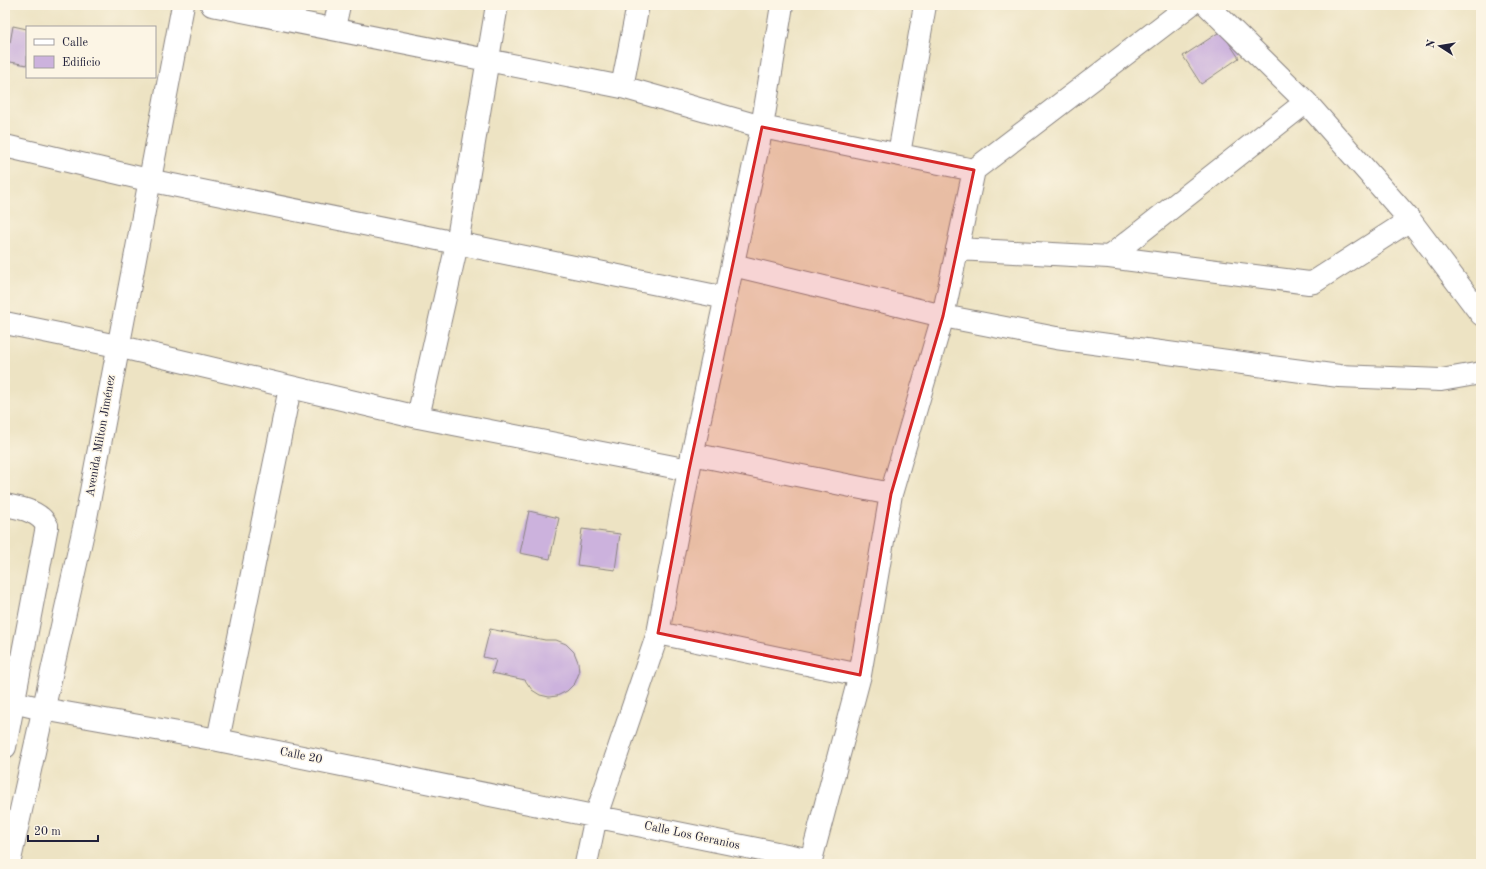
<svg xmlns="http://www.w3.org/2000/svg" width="1486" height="869" viewBox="0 0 1486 869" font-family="'Old Standard TT',serif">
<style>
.building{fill:#ccb2dd}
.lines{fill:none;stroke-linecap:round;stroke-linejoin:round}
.minor-casing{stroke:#88827f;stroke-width:24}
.tertiary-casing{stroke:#88827f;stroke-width:24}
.minor{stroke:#fff;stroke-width:22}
.tertiary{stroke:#fff;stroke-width:22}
.marked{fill:#d62828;fill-opacity:0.2;stroke:#d62828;stroke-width:3;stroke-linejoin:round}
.labels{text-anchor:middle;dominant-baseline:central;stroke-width:3;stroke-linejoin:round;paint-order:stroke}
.street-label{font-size:12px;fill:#22223b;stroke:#fcf5e5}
</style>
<rect width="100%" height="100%" fill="#fcf5e5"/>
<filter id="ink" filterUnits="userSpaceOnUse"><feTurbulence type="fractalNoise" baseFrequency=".025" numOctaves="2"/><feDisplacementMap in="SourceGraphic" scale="8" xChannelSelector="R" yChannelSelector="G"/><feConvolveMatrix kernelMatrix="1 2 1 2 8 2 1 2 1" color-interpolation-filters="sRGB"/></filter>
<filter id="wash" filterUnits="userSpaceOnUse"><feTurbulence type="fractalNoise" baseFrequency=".012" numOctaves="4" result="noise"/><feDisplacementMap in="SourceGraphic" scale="16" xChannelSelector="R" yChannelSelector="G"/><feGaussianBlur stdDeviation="0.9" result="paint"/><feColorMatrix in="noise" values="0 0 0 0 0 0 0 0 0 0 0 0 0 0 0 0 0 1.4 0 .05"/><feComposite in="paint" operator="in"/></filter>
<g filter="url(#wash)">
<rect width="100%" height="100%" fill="#ede3c3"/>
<g id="blocks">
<!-- building -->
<path class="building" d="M13,26L27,29V65L5,61V42L10,43Z
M1221,31L1239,58L1201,84L1183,56Z
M529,511L559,518L550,559L520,553Z
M582,529L620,534L615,570L577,565Z
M490,629L545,640H556L566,644L574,652L578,662L579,673L575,683L567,691L557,696L549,697L540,695L532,690L525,680L492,673L496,660L483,657Z"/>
</g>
</g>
<g filter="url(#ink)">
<use href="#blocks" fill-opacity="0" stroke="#88827f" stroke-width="1"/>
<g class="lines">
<defs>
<path id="minor" d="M212,5L622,87L762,127L974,170
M1207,5L1306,102L1410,220L1481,314
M334,28L339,5
M622,87L638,5
M5,146L148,180L726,298
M899,154L925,5
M957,249L1109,257L1309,283L1314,282L1410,220
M1109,257L1306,102
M733,265L943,316L1056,338L1339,376L1441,380L1481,373
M5,323L117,346L418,417L689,470
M418,417L457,244L497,5
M692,454L891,494
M5,505C20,508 40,511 47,526
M658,633L860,675
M5,700L43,709L218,740L811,860
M218,740L290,388
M586,864L596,816L658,633L689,470L762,127L782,5
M810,864L860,675L891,494L943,316L974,170L1190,5"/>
<path id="tertiary" d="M5,747L47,526
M9,864L85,523L183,5"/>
</defs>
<!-- minor casing -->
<use href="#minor" class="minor-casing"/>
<!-- tertiary casing -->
<use href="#tertiary" class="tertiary-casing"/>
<!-- minor -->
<use href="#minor" class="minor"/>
<!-- tertiary -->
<use href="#tertiary" class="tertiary"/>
</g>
</g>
<!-- marked area -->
<path class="marked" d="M762,127L974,170L943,316L891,494L860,675L658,633L689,470Z"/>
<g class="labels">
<!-- street labels -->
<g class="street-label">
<text transform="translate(101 436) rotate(-80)">Avenida Milton Jiménez</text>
<text transform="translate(301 756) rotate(11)">Calle 20</text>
<text transform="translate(692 836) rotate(12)">Calle Los Geranios</text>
</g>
</g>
<!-- margin -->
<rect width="1486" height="869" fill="none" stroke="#fcf5e5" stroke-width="20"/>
<!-- legend -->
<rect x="26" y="26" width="130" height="52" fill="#fcf5e5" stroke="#a5a1a1"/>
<rect x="34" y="39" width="20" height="6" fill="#ffffff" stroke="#a5a1a1"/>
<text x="62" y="46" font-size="12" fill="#22223b">Calle</text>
<rect x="34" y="56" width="20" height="12" fill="#ccb2dd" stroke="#a5a1a1"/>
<text x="62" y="66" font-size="12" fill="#22223b">Edificio</text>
<!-- north arrow -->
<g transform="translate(1440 46) rotate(282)" stroke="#fcf5e5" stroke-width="3" paint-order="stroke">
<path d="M0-3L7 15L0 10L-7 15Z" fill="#22223b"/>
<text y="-6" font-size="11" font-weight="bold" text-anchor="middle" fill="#22223b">N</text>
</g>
<!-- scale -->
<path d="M28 835v6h70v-6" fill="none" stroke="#22223b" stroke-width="2"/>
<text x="34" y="835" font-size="12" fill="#22223b" stroke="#fcf5e5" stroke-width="3" paint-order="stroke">20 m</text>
</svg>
